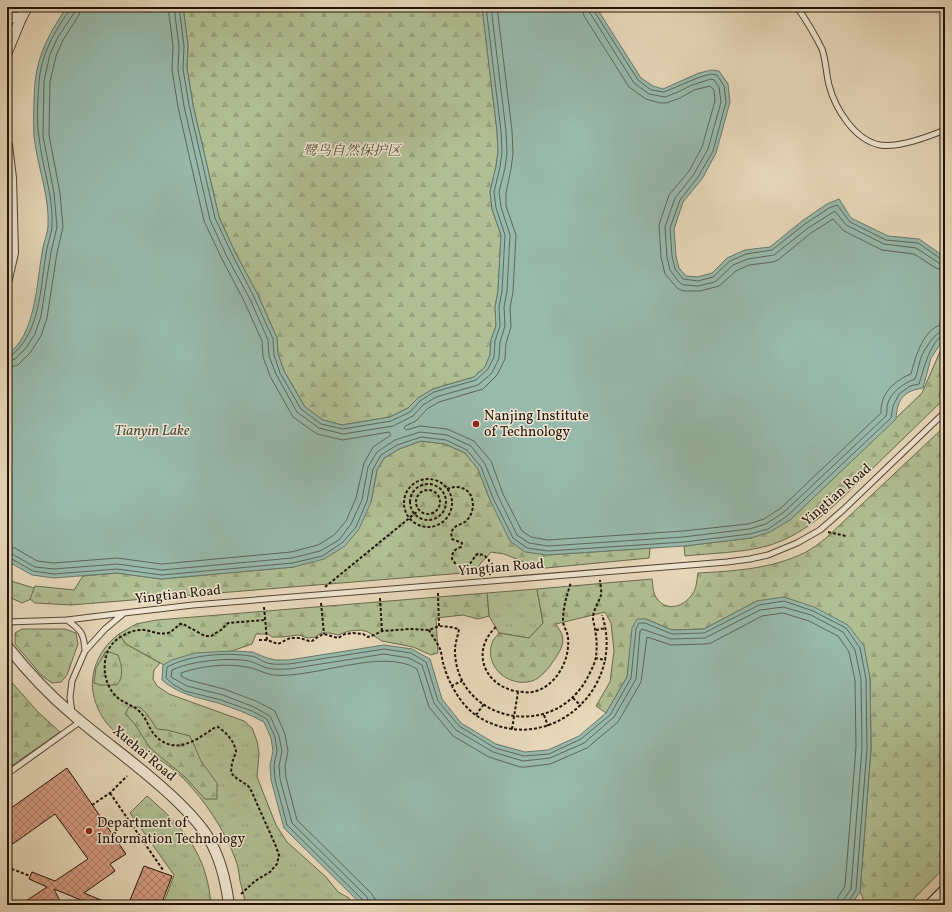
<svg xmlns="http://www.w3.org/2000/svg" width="952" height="912" viewBox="0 0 952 912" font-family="Vollkorn,'Noto Serif SC',serif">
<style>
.grass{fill:url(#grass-tufts);stroke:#696a4d}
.forest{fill:url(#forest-firs);stroke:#696a4d}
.water{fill:#98baad;stroke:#68786a}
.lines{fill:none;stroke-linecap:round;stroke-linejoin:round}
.shore{stroke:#5c675a;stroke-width:1}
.building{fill:url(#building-cross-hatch);stroke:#211406}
.lane-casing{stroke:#534533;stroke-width:7}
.street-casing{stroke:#534533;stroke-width:12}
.secondary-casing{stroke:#211406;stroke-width:17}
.path{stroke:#211406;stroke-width:2;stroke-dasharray:3 2;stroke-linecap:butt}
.lane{stroke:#f0e6d3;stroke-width:5}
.street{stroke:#f0e6d3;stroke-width:10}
.secondary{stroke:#f0e6d3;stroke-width:15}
.poi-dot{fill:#8f2418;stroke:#f0e6d3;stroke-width:1.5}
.labels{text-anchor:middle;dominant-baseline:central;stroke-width:3;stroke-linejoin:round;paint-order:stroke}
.park-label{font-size:14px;font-style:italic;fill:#535038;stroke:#f0e6d3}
.poi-label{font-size:14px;fill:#211406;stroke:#f0e6d3;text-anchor:start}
.street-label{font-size:14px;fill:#211406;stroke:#f0e6d3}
.water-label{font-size:15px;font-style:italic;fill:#4b4e40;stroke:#f0e6d3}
</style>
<defs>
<pattern id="grass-tufts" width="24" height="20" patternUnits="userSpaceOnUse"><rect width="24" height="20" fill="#b1c094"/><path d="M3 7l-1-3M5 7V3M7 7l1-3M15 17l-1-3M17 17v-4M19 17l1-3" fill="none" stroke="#98a47e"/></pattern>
<pattern id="forest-firs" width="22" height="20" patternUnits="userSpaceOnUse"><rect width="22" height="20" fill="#b1c094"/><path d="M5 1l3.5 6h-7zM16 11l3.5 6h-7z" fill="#98a47e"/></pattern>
<pattern id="building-cross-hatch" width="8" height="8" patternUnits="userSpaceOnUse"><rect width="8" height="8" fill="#d59b82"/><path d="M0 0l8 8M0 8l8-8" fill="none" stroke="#ac7d68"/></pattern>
</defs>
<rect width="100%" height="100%" fill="#e8d9bb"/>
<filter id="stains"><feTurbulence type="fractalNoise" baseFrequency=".005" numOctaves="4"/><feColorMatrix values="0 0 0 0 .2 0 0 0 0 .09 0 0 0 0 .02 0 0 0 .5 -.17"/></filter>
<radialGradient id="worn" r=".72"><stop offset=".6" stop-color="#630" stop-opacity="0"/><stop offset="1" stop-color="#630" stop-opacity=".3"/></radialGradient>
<!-- grass -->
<path class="grass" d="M7,579L11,581L47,592L22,603L7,596Z
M537,589L543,623L529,638L499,633L489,616L487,593Z
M119,634L126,644L160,663L154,670L153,679L157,686L169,694L244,721L252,728L257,741L259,753L257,777L276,825L287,842L326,877L338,892L349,898L353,905H245C245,897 242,889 240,881C239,873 238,865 235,858C224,829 205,801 184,779C171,766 150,753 134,744C128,740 120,736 114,731C99,717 90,696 93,676C95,660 106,643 119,634Z
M147,796C184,828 207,854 211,905H163L174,875L130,813Z"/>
<!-- forest -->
<path class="forest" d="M183,7H482L497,131L498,152L496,166L490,192L492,209L501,235L498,291L495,307L496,326L491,340L490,355L485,367L474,377L433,389L418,398L408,408L390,417L342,425L323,420L305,407L284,371L278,354L277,338L258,295L235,252L219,217L193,105L187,68L188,45Z
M942,347L945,351V398C920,422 896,446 871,470C840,500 809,534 767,546C741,553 712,553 685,556L684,546L751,538L790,520L922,393Z
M945,426V867L908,905H866L860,892L871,748L870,678L757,601L704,629L672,630L646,619L630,654L627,677L606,713L596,706L610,682L614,651L611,623L605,612L556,624C557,627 561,631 562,635C565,644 559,653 554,660C549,668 541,678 532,681C508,688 484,666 492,643C493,639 497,636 499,633L529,638L543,623L537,589L652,579C653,586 653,595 658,600C671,615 692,602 696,586C697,582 697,577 698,573C735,571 772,569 806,552C813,548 820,543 826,538Z
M421,441L445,444L465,453L478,469L490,500L548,555L650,548L649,558L546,568L536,567L504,554L491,552L480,564L476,572L71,605L35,603L30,599L35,586L74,590L83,576L117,573L161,579L294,567L371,502L377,470L384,458L399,449Z
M487,593L489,616L478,619L463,615L436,618L438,653L431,655L413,647L382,641L368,632L361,630L349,631L338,635L330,633H321L315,637L308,638L299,635L282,637H272L268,634H256L252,644L232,651L164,665L126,644L119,634L136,624L157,620Z
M22,629H65L76,633L78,644L67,675L61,682L52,683L42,676L15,644V633Z
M106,651L118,655C122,665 124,677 117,685H101L94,683L96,668Z
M7,677L38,712L60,732L7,769Z
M129,707H140L147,714L157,729L167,730L190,736L201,761L217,783V799H205L185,777L150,748L134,723L125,714Z"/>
<!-- water -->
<path class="water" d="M67,7H183L188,45L187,68L193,105L219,217L235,252L258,295L277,338L278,354L284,371L305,407L323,420L342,425L390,417L408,408L418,398L433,389L474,377L485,367L490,355L491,340L496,326L495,307L498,291L501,235L492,209L490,192L496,166L498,152L497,131L482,7H596L641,78L653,86L663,89L699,73L711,70L719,71L728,84L730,102L716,153L702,179L683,202L674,229L676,256L679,268L686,276L698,277L712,273L727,258L745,250L770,247L802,221L827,204L839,199L851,218L888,236L919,239L945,257V337L931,358L923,388C903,391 897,400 896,419L790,520L770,532L751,538L684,546L547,555L525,552L510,541L490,500L478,469L465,453L445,444L421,441L399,449L384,458L377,470L371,502L359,529L345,546L324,559L294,567L161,579L117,573L54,578L32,575L7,561V354C35,338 37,282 42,253C43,244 47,235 48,227C50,196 37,166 34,136C33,119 34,99 35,82C38,53 51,30 67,7Z
M784,597L814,607L848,625L864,646L870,678L871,748L860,892L851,905H362L284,828L271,780L270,765L273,751L271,738L264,722C249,714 234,708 218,703C196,697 180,695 162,680L163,665L172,660L195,653L232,651L252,652L267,658L275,660H289L384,645L412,649L430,659L442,699L461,723L496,744L525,752L548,750L579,736L606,713L627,677L632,628L637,619H646L672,630L704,629L757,601Z"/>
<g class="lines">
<!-- shore -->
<path class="shore" d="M174,7L179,46L178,69L184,106L210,220L227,257L250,299L268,340L269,356L276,374L297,412L319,428L343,434L393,426L413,416L423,405L436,397L478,385L492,373L499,358L500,342L505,326L504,307L507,291L510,235L501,207L499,192L505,168L507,153L506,131L491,7
M179,7L184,46L183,69L189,105L215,218L232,254L254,297L273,339L274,355L280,373L301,409L321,424L343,429L391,421L410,412L420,401L434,392L476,380L488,369L494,357L495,341L500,326L499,307L502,291L505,235L496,208L494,192L500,167L502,152L501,131L486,7
M497,7L512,130L513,154L511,169L506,193V206L516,235L513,292L510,308L511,327L506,343L505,359L497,375L483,389L439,402L427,409L416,421L405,426L404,428L406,430L420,426L447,429L474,441L491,461L503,494L522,531L531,537L548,540L683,531L748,524L764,519L781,508L881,413C881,410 881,406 882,403C885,389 898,379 911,374C915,358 924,325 945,324
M582,7L584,16L629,87L646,99L660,103H666L680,98L694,90L710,86L714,90L715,101L702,147L689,171L669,195L659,225L661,257L665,274L678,289L685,291H700L719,286L736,271L749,265L773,262L778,260L811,233L833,219L844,231L882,250L914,254L936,268L945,271
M588,7L590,13L634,83L649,94L665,97L678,92L692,85L711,79L714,80L719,87L721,102L708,149L694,174L675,198L665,227L667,257L670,270L679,282L684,285L698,286L715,282L733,265L748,259L774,255L808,228L835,211L846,225L884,244L916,248L939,263L945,265
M593,7L594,11L638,80L651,90L664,92L700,77L711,74L717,75L724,86L726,102L713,151L698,177L680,200L670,228L672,256L675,269L683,279L698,281L713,277L730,261L746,254L772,250L805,224L829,208L837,205L850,222L886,240L918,243L941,259L945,260
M7,357C13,356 15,352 19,348C40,325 41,284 46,254C47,245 51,236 52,227C54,197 42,167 39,137C36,119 38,100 39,82C41,55 54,32 69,11L70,7
M7,362L15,359L26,348L35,334L41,316L51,252L57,227L54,193L43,136L44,81L50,54L58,37L74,13L75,7
M7,368L18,365L30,353L41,336L47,318L57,253L63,227L60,193L49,135L50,82L56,56L63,40L79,15L81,7
M7,547L15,548L37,561L54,563L117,558L162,564L291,552L318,545L334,535L346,521L356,498L364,463L373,447L391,435L389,432L343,440L317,434L293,417L271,378L263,357L262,341L244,301L222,259L204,221L178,107L172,70L173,46L168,7
M7,553L12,554L35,567L54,569L117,564L162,570L292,558L320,551L339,540L351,524L362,500L368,467L377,452L395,440L420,432L447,435L471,446L485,464L498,496L517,535L529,543L548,546L683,537L749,529L766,524L784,512L886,416C887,413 887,409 887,406C890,392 904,383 915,379C918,371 919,362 922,355C926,347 936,331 945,330
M7,558H10L33,571L54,574L117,569L162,575L293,563L322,556L342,543L356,527L367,501L373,469L381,455L397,445L421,437L446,440L467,450L481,467L493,498L513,538L527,548L548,551L684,542L750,534L768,529L787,516L891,418L893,406L899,394L910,386L919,384C923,372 931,337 945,335
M364,905L363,900L287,825L275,779L274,765L277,751L275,737L267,719L252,711L221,700L185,691L174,685L166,678L167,667C190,655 225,652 250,656C256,656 261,661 267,663C274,665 281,664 289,664L384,649L411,653L426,662L438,701L459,726L495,748L524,756L549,754L581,739L610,715L631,678L636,629L639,623H645L672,634L704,633L759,605L784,601L813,611L846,628L860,648L866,679L867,748L856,890L848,902V905
M369,905L367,897L292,823L280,779L279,766L282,751L279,736L270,716L254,707L223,695L187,686L171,677L172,670C190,661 229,657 249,661C254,662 259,665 264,667C272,670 280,669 289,669L384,654L409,658L422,665L434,703L456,730L493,752L523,761L550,758L584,743L614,717L636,679L640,631L642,629L671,639L705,638L760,610L783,607L811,615L843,632L855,650L861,679L862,748L851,889L844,899L843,905
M375,905V899L371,893L297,820L286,778L285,766L288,751L285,734L275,711L256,701L224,689L189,680L181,676V673C201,666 226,663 247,667C256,668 264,674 273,675C314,679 383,647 417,669L429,707L453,736L489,757L520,767H526L550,764L587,748L618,722L641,682L647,637L671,645L705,644L711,643L762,616L783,613L809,621L838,636L849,652L855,680L856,747L845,886L838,897L837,905"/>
</g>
<!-- building -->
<path class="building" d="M67,768L126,854L110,864L115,871L84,893L113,905H93L54,889L62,905H20L47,887L29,879L32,872L55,881L88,859L55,814L7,848V811Z
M144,866L172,876L161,905H128Z"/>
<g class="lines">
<defs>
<path id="lane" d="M797,7C806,20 815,35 822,49C826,60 826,73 829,85C835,108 854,140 880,145C899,148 927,137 945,130
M67,620C81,630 84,633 85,651
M7,622L67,620L124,613L193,605L727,562L750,559L768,555L797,543L820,530L844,509L945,412
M72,713L70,697L72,681L85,651L105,629L124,613
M7,774L81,721"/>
<path id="street" d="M7,17L21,18
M7,52L21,18L27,7
M7,145L11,178L13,253L7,279
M7,646C27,671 48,694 72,714C108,745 147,771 180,804C190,814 202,826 209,839C221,859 226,882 229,905"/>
<path id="secondary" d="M933,905L945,893"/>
</defs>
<!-- lane casing -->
<use href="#lane" class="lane-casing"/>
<!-- street casing -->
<use href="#street" class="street-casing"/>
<!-- secondary casing -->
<use href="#secondary" class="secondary-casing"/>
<!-- path -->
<path class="path" d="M404 503a24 24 0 1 1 48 0a24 24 0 1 1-48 0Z
M410 502a18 18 0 1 1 36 0a18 18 0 1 1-36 0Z
M447,489C452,487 457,486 462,488C475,492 476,511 467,520C464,524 458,524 454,528C451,531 451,535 452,539L462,543L461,547C454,549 452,553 452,559L458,567C469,570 471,561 477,554L484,555L489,560L490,575
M416 502a12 12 0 1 1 24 0a12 12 0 1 1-24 0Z
M828,532L846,536
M325,587L418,511
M438,593L439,626
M380,598L382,631
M321,603L324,634
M264,607L267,640
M496,627C468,653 487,691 524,692C529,693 534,692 539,690C558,682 570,659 568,638C568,632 563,627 563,620C563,607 567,595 571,582
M429,630C432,636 437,642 440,649C442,654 442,661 444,666C449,684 461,705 477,716C546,760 627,690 602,615
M596,630L606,628
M259,640H267L278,644L290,638H300L309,641H312L319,636L324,634L338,638L345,634L353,633L363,634L368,637L374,635L382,631L410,629L429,630L439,626L450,627L459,629C458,636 455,643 455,650C455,719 548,742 585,682C589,675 594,666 596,657C597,648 597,639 595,630C595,626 593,622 593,618C593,610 599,602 601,595C602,590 600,584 600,580
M595,658L606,660
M451,686L462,681
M573,698L581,706
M476,715L484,704
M544,715L548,726
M512,729L518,692
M110,793L163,870
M92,805L110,793L127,776
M7,867L30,876
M241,894L255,881L270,872L277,864L279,855L275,844L250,788C244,781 235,780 231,772L232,763L236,752C235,742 226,732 218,727L214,728C195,741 173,757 153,733C148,726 146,717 138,710C132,705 124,703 118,698C102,685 100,656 114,642C121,635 134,629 144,630C152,631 159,635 168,633C173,631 176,627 180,624H183L205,636H211L221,630L228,623L265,620"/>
<!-- lane -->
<use href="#lane" class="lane"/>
<!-- street -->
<use href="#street" class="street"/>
<!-- secondary -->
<use href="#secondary" class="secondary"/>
</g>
<!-- markers -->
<g class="poi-dot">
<circle cx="476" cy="424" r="4"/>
<circle cx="89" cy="831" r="4"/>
</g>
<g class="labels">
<!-- park labels -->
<g class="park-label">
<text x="352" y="151">鹭鸟自然保护区</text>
</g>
<!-- poi labels -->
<g class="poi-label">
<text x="484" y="416">Nanjing Institute<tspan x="484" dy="16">of Technology</tspan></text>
<text x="97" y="823">Department of<tspan x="97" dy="16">Information Technology</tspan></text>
</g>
<!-- street labels -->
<g class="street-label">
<text transform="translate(837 495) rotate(-41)">Yingtian Road</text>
<text transform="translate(501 568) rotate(-5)">Yingtian Road</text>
<text transform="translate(178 595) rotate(-6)">Yingtian Road</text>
<text transform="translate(144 754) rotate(40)">Xuehai Road</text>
</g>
<!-- water labels -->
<g class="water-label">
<text x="152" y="431">Tianyin Lake</text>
</g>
</g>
<!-- margin -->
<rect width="952" height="912" fill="none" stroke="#e8d9bb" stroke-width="24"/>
<rect x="8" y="8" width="936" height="896" fill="none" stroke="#211406" stroke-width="2"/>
<rect x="12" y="12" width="928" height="888" fill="none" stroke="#211406"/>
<rect width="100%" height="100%" filter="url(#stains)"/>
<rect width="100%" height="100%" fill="url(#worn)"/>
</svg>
